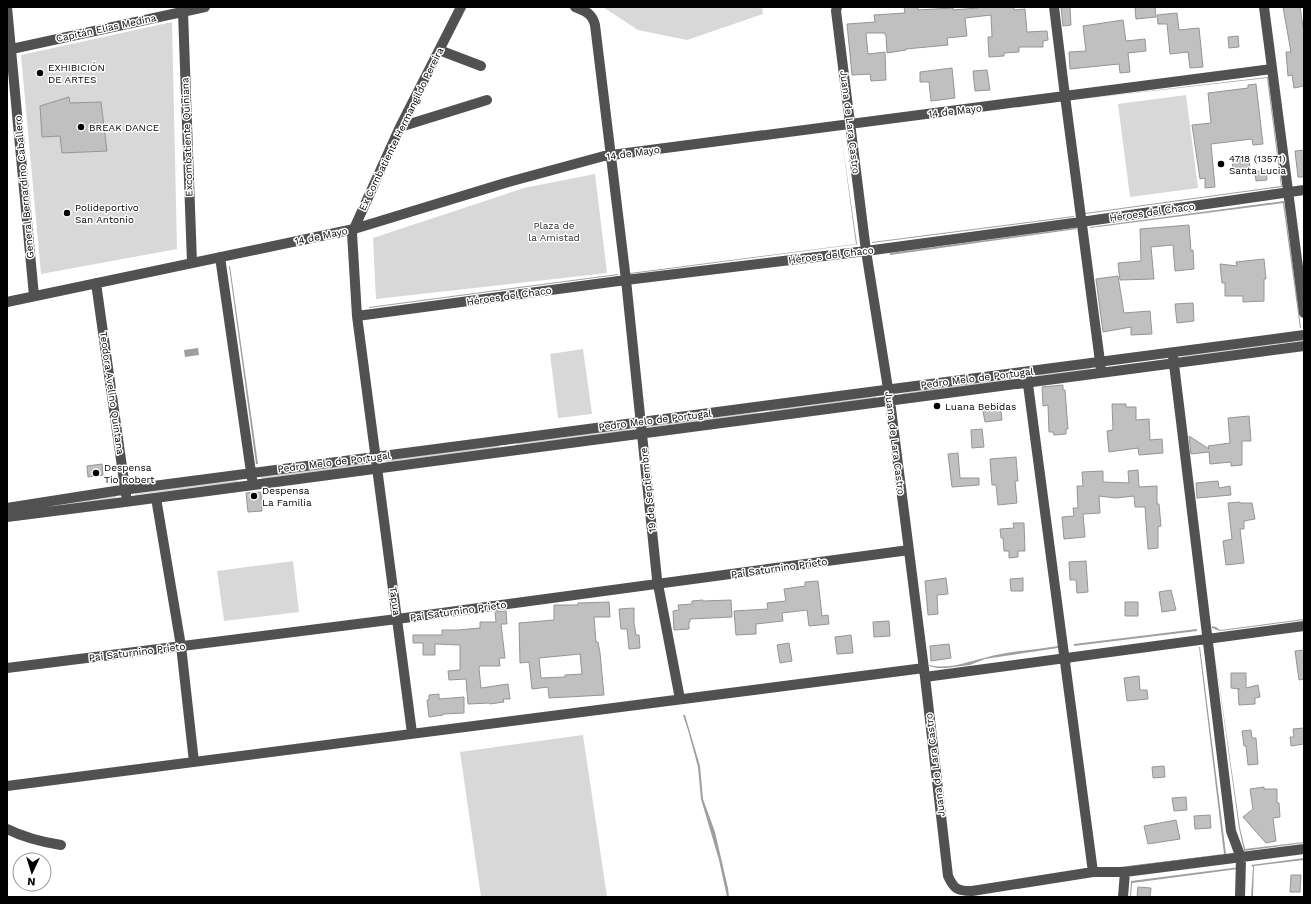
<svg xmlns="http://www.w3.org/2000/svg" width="1311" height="904" viewBox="0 0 1311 904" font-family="'Work Sans',sans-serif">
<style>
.green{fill:#d8d8d8}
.water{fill:#9f9f9f}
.building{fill:#c0c0c0;stroke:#959595;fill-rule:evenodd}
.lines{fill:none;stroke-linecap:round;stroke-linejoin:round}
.minor{stroke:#515151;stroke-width:10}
.poi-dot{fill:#000;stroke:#fff;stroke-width:1.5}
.labels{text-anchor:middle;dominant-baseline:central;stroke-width:3;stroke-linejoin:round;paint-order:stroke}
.street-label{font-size:10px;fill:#000;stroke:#fff}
.poi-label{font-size:10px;fill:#000;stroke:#fff;text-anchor:start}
.park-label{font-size:10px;fill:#2f2f2f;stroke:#fff}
</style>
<rect width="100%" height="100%" fill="#fff"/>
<!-- green -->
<path class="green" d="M603,7H762L763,14L687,40L638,30Z
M172,22L177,249L41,274L21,55Z
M1186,95L1198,188L1130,197L1118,104Z
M595,174L607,273L376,299L373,238L524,188Z
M1294,341V342L1182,357V356Z
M583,349L592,414L558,418L550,354Z
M1091,367V369L1038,376V374Z
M1011,378V380L903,394V393Z
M876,396L875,398L770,412L769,410Z
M758,412L757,414L645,428V426Z
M627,429V431L516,445L517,443Z
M499,445V448L386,462L387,460Z
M365,463V465L262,479L261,477Z
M237,479L238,482L136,495L135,494Z
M115,495L116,496V498L38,510V507Z
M293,561L299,612L224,621L217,571Z
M583,735L607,897H481L460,752Z"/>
<!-- water -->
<path class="water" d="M1268,77L1282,187L1085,214V213L1281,186L1267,78L1073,100Z
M841,134L857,244H859L630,274V273L856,244Z
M1284,201L1301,328H1300L1283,203L1090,228V227Z
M1074,216V217L872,243V242Z
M1076,228L1077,229L890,255V253Z
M229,266H230L258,464H256Z
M618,274V275L369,308V307Z
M198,348L199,355L185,357L184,350Z
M1304,619V620L1220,631L1212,628V626L1216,627L1220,630Z
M1197,629V631L1074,646V644Z
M1058,646V648L985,659L970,665L946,668H937L929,666V665C948,670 966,662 984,658C1008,651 1034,650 1058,646Z
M1199,647H1200L1226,854L1104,870L1103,869L1224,854Z
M1214,647L1240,828L1245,849L1304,842V843L1244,851L1239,828Z
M683,715H685L700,766L703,799L715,832L728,888L729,897H727L719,860L701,799L698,767L688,730Z
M1304,858V860L1254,866L1253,897H1251L1253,867L1251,865Z
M1240,867L1238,869L1132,883L1131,897H1130L1131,881Z"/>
<!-- building -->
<path class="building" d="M904,7H918V10L953,8V10L978,8V7H1014V10L1025,9L1027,32L1047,31L1048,40L1043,41V47H1019V52L1004,53V56L989,57L988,37H992L991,15L965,18L967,36L947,38L948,45L906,49V50L887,53L886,35H885V33H866L868,54L885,52L886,80L871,81L870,74L852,75L847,24L875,22L874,15L905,13Z
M1061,7H1070L1071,25L1063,26Z
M1135,7H1155L1156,17L1136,19Z
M1283,7H1300L1304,33V86L1294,88L1292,75L1288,76L1286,52H1291Z
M1177,13L1179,30L1199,28L1203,67L1190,68L1188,52L1170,54L1167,24H1158L1157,15Z
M1123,20L1126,41L1145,39L1146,51L1128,53L1130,72L1120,73L1119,64L1070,69L1069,52L1086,51L1083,26Z
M1238,36L1239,47L1229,48L1228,37Z
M952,68L955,98L931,101L929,82H920V72Z
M987,70L990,90L975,91L973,71Z
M1256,84L1263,144L1253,145L1252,139L1211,144L1215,187L1205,188V178L1200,179L1192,125L1211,123L1208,93L1248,88V85Z
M69,97L70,103L101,102L107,151L62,153L60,136L42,137L40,106Z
M1304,150V177H1298L1295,151Z
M1249,157L1250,170L1233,171L1232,159Z
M1266,170L1267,180L1256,181L1255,172Z
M1189,225L1191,251L1193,250L1194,269L1175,271L1173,245L1151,247L1154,279L1120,280L1118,263L1141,261L1140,229Z
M1264,259L1266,279H1264V301L1243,302V296H1225V283H1222L1220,264L1237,266L1236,262Z
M1118,276L1124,313L1150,311L1152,334L1131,335V327L1103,332L1096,279Z
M1193,303L1194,321L1177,323L1175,304Z
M1063,385V390H1065L1068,429H1066V434L1054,435L1053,432H1049L1048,405L1043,406L1042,387Z
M1000,403L1002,420L985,422L982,406Z
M1112,404H1126V407H1136V420L1149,419L1150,440L1162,439L1163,453L1139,455L1138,448L1109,452L1107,431L1113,430Z
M1249,416L1251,441H1242V465L1231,466V462L1210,464L1209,452L1191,454L1189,436L1209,449L1208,446L1230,443L1228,418Z
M982,429L984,447L972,448L971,430Z
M958,453L960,478H979V485L952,487L948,454Z
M1016,457L1018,481H1015L1017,503L998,505L996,485H992L990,459Z
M102,464L103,475L88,477L87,466Z
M1138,470L1139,487L1157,486V504H1159L1161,526L1158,527V548L1148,549L1145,507H1135L1134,496L1116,498L1099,496L1100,513L1083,514L1085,537L1064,539L1062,517L1074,516L1073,508H1078L1077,486H1083L1082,472L1103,471V482L1129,483L1128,471Z
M1218,481L1219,488L1230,486L1231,495L1197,498L1196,483Z
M261,492L262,511L248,512L246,493Z
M1240,502V503H1252L1255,519L1244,521V529H1240L1244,563L1226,565L1223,541L1232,539L1228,503Z
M1013,523H1024L1025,551H1018V557L1009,558V551H1004L1003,538H1001L1000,529L1014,528Z
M1086,561L1088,592L1077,593L1076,580H1070L1069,562Z
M946,578L948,594L937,595L938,614L928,615L925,581Z
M1023,578V591H1011L1010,579Z
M818,581L822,616L828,615L829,624L809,626L807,610L782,613L783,621L756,624V634L736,635L734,611L768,609L767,603L786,601L784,589L805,586V582Z
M1171,590L1176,610L1162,612L1159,592Z
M703,600V601L731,600L732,617L690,619V622H689V629L674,630L673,611L679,610L678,605L692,604V601Z
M609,602L610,617H594L596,642H598L600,653L604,695L549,698L548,687L532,689L529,662L520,663L519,623L554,620V605H578V603ZM580,654L582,674L565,675V677L541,678L539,658Z
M1125,602H1138V616H1125Z
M634,608V623L636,635H639L640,648L629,649L627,629H621L619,609Z
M506,611L507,624H501L505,658H499L500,666H480L479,668L481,688L508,684L510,699H503L504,702L490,704L489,703L468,704L466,679L449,680L448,671L460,670V645L435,644V655H423V643H413V635H442V630H458L480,628V622H496L495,612Z
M889,621L890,636L874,637L873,622Z
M851,635L853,653L837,654L835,637Z
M789,643L792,661L780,663L777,645Z
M949,644L951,658L931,661L930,646Z
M1304,650V679L1299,680L1295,651Z
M1231,673H1246V688L1258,685L1260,697L1255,698V704L1239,705L1238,689H1240L1231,688Z
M1139,676L1140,690H1147L1148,699L1127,701L1124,678Z
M439,694V699L464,697V713L443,714V715L429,717L427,700H429V695Z
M1304,728V744L1291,746L1290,737H1294L1293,729Z
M1251,730L1252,738H1256L1258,764L1248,765L1246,746H1244L1242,731Z
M1164,766L1165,777L1153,778L1152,767Z
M1264,787V789H1277V803H1279L1280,817L1273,818L1276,841L1266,843L1243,817L1253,809L1250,789Z
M1186,797L1187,810L1174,811L1172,798Z
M1210,815L1211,828L1195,829L1194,816Z
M1176,820L1180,839L1148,844L1144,826Z
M1291,875H1301L1300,892H1290Z
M1138,887L1151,888L1150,897H1137Z"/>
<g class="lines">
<!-- minor -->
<path class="minor" d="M7,7L34,296
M575,7C585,11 592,13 595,25L626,280L657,579L680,699
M837,7L836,11L866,251L890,401L925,677L948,876C954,889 957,891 972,891L1093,872H1125L1304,849
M1054,7L1065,96L1101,369
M1264,7L1304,313
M183,12L192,263
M7,50L205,7
M439,50L481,66
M400,127L487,100
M220,257L252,479
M96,283L126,495
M7,302L354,229L505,183L604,156L1272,69
M357,316L626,280L866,251L1081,222L1304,190
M1173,356L1231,831L1241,858L1240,897
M1027,377L1093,872
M156,498L181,646L194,762
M7,508L115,491L1304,335
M7,517L117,503L1304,346
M7,668L397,619L909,550
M925,677L1304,626
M412,733L357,316L352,233L400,127L461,7
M7,786L924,668
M7,829C25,838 42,842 61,845
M1123,897L1125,872"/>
</g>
<!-- markers -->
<g class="poi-dot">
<circle cx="40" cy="73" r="4"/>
<circle cx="81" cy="127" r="4"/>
<circle cx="1221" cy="164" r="4"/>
<circle cx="67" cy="213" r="4"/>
<circle cx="937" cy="406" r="4"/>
<circle cx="96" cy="473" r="4"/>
<circle cx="254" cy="496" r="4"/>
</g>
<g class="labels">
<!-- street labels -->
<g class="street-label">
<text transform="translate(106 28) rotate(-12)">Capitán Elias Medina</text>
<text transform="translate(955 111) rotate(-7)">14 de Mayo</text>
<text transform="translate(850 122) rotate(83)">Juana de Lara Castro</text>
<text transform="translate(401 129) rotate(-64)">Ex Combatiente Hermangildo Pereira</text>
<text transform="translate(187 137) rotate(-92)">Excombatiente Quiniana</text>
<text transform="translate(633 153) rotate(-8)">14 de Mayo</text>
<text transform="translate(24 187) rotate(-95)">General Bernardino Caballero</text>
<text transform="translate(1152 212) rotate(-8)">Héroes del Chaco</text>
<text transform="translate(321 236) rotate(-12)">14 de Mayo</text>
<text transform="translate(831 255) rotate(-7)">Héroes del Chaco</text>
<text transform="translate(509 296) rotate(-8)">Héroes del Chaco</text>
<text transform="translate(977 378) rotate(-7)">Pedro Melo de Portugal</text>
<text transform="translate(112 393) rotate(82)">Teodora Avelino Quintana</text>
<text transform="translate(655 420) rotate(-7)">Pedro Melo de Portugal</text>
<text transform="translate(895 443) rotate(83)">Juana de Lara Castro</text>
<text transform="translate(334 462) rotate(-7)">Pedro Melo de Portugal</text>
<text transform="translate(648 490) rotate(-96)">19 de Septiembre</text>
<text transform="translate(779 568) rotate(-8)">Pai Saturnino Prieto</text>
<text transform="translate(395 601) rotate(82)">Tapua</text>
<text transform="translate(458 611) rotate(-8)">Pai Saturnino Prieto</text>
<text transform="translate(137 652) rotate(-7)">Pai Saturnino Prieto</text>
<text transform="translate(935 765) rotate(-97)">Juana de Lara Castro</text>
</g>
<!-- poi labels -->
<g class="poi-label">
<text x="48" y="67">EXHIBICIÓN<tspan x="48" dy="12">DE ARTES</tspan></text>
<text x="89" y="127">BREAK DANCE</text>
<text x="1229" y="158">4718 (13571)<tspan x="1229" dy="12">Santa Lucia</tspan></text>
<text x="75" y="207">Polideportivo<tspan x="75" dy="12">San Antonio</tspan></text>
<text x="945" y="406">Luana Bebidas</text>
<text x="104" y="467">Despensa<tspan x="104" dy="12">Tio Robert</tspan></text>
<text x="262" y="490">Despensa<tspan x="262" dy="12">La Familia</tspan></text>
</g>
<!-- park labels -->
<g class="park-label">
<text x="554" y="225">Plaza de<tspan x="554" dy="12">la Amistad</tspan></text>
</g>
</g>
<!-- border -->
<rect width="1311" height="904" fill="none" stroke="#000000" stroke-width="16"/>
<!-- north arrow -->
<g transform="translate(32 872) rotate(184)"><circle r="19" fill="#ffffff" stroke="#999999"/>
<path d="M0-3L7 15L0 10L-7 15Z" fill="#000000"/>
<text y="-6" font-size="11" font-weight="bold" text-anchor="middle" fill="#000000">N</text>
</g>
</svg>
